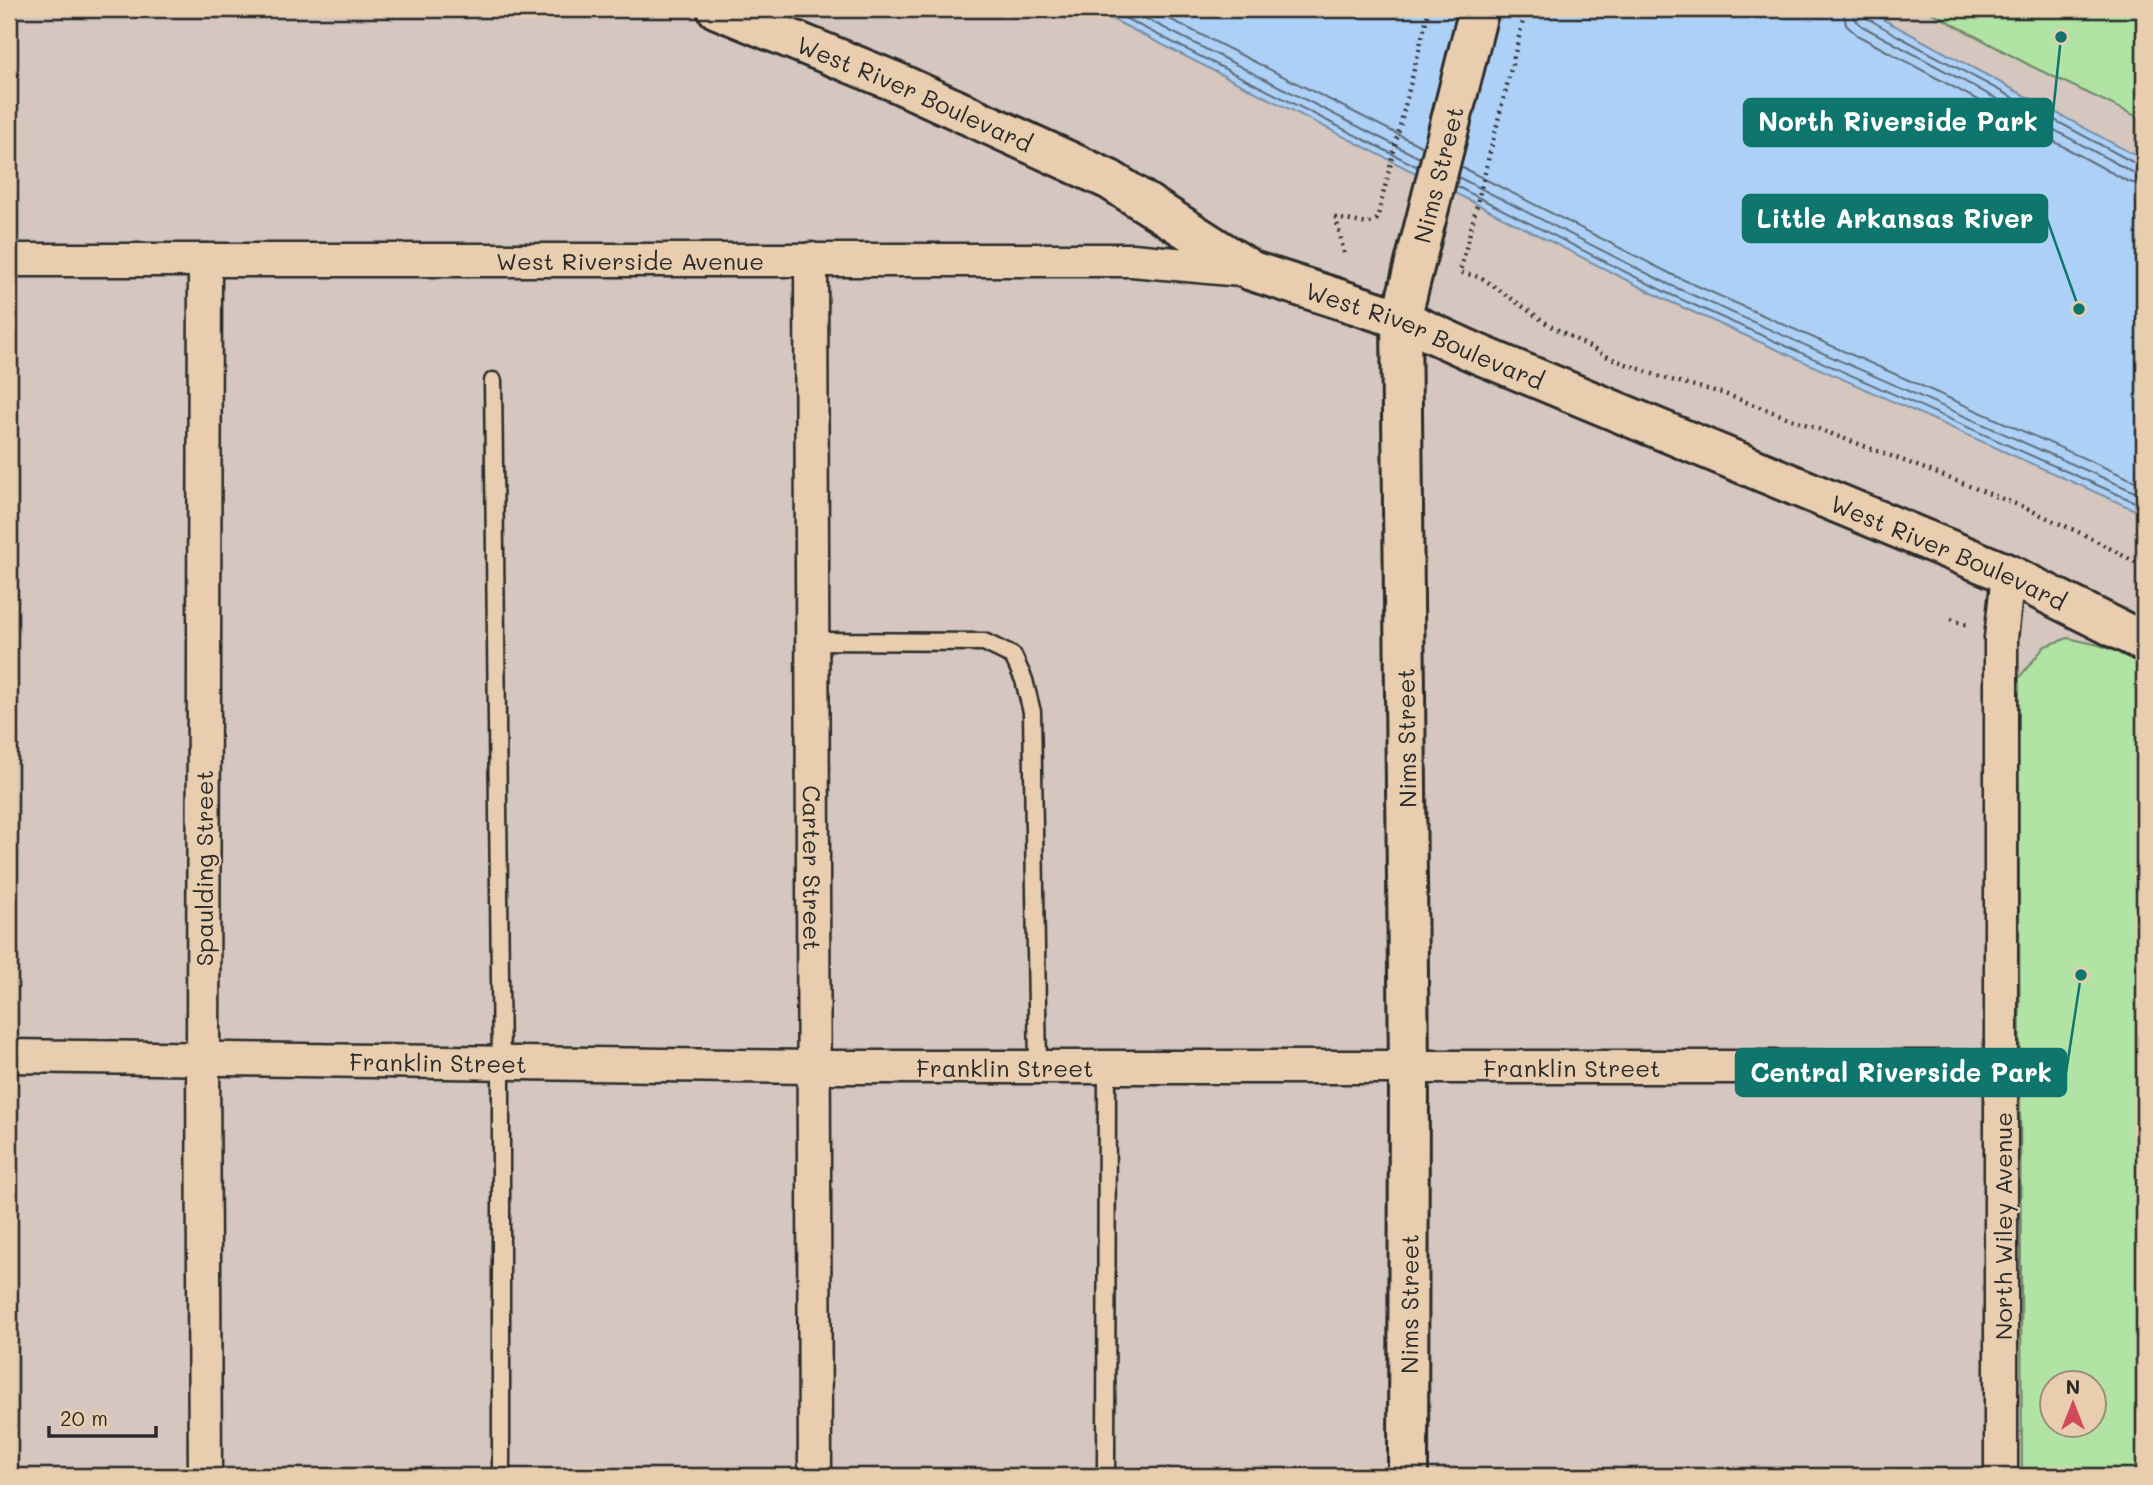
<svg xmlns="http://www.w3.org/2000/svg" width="2153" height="1485" viewBox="0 0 2153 1485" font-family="Mali,sans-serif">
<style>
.green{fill:#b0e3a4;stroke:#6e8768;stroke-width:2;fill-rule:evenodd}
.water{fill:#add1f6;stroke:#798fa5;stroke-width:2}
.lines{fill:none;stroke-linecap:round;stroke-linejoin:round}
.shore{stroke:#5f6d7c;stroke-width:2}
.service-casing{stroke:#2b2b2b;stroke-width:21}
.minor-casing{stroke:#2b2b2b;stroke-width:37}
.tertiary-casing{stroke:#2b2b2b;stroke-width:44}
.path{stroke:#2b2b2b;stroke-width:4.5;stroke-dasharray:2 5;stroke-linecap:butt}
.service{stroke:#e8ceaf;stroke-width:16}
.minor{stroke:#e8ceaf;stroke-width:32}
.tertiary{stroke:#e8ceaf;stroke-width:38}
.labels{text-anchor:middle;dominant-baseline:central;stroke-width:5;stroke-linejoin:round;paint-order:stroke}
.street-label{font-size:24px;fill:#2b2b2b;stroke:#e8ceaf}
.leader{fill:none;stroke:#0f766e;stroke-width:2.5}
.callout-dot{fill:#0f766e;stroke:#e8ceaf;stroke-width:2.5}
.callout{fill:#0f766e;stroke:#0f766e;stroke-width:2.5}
.callout-label{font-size:26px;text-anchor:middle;font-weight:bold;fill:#fff}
</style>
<rect width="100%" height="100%" fill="#d5c6bf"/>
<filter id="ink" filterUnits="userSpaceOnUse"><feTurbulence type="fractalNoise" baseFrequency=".0143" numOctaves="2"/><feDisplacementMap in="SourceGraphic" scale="14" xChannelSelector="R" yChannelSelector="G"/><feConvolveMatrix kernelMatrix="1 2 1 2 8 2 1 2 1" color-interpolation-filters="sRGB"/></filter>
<g filter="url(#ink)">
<!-- green -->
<path class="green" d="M1925,9H2144V120L2031,66Z
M2068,638L2099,645L2144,661V1476H2022L2018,679L2045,646ZM2052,1384H2094V1426H2052Z"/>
<!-- water -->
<path class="water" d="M1088,9H1864L2144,160V514L1664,299L1102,14Z"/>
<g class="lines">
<!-- shore -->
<path class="shore" d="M1107,9L1418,167
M1127,9L1420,158
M1150,9L1423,147
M1843,9L1846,25L1857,35L2129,182L2144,185
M1853,9L1855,19L1862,26L2134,173L2144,175
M1862,9L1865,17L1898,36L2138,165L2144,166
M1461,167L1675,276L2144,485
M1458,177L1670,285L2144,496
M1456,186L1667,293L2144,506"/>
<defs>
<path id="service" d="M493,381L501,1063V1476
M813,641L984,642L1013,656L1024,680L1032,712L1038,1067
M1106,1476L1107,1067"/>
<g id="minor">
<path id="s1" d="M811,259L815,1476"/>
<path id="s2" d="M9,260H1132L1252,271"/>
<path d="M205,260L203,1058L205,1476"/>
<path id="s3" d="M9,1056L814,1067H2002"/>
<path d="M2001,1476V638L2008,574"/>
</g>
<g id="tertiary">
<path id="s4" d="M717,9L896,82L1110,180L1252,271L1401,319L1478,354L2008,574L2144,642"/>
<path id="s5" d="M1408,1476L1409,1067L1401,319L1479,9"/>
</g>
</defs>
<!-- service casing -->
<use href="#service" class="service-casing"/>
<!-- minor casing -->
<use href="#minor" class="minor-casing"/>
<!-- tertiary casing -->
<use href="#tertiary" class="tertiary-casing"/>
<!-- path -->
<path class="path" d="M1526,9L1460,272L1482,278L1549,325L1610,358L1664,378L1722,393L1907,462L2021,506L2087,536L2144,567
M1344,253L1336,218L1368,224L1377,219L1429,9
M1951,619L1970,626"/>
<!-- service -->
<use href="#service" class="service"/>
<!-- minor -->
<use href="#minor" class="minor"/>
<!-- tertiary -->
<use href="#tertiary" class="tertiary"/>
</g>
</g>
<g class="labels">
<!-- street labels -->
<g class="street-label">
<text stroke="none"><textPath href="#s4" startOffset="215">West River Boulevard</textPath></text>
<text stroke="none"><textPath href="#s5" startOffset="1306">Nims Street</textPath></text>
<text stroke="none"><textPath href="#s2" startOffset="621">West Riverside Avenue</textPath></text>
<text stroke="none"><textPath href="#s4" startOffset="782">West River Boulevard</textPath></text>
<text stroke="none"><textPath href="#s4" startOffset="1349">West River Boulevard</textPath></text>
<text transform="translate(1406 738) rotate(-91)">Nims Street</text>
<text transform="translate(203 868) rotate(-90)">Spaulding Street</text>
<text stroke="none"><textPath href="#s1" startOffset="609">Carter Street</textPath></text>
<text stroke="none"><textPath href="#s3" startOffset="429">Franklin Street</textPath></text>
<text stroke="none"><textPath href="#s3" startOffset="996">Franklin Street</textPath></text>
<text stroke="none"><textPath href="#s3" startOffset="1563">Franklin Street</textPath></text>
<text transform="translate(2002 1226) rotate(-90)">North Wiley Avenue</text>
<text stroke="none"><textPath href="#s5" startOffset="172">Nims Street</textPath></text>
</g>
</g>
<!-- callouts -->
<path class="leader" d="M2061 37L2052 122M2079 309L2047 219M2081 975L2066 1073"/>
<g class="callout-dot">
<circle cx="2061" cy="37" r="7"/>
<circle cx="2079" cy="309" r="7"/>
<circle cx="2081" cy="975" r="7"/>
</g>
<g class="callout">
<rect x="1744" y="99" width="308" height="47" rx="7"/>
<rect x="1743" y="195" width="304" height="47" rx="7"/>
<rect x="1736" y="1049" width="330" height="47" rx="7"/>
</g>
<g class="callout-label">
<text x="1898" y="131">North Riverside Park</text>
<text x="1895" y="228">Little Arkansas River</text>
<text x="1901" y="1082">Central Riverside Park</text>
</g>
<!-- margin -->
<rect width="2153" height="1485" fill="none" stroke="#e8ceaf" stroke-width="35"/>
<rect x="18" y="18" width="2118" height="1450" fill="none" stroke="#2b2b2b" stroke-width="2.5" filter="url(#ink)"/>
<!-- north arrow -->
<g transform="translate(2073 1404)"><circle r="33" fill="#e8ceaf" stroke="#9c8d7a" stroke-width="2"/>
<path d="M0-5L12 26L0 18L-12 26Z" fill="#d1495b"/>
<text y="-10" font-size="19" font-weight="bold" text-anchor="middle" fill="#2b2b2b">N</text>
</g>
<!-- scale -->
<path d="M49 1426v10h107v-10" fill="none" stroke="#2b2b2b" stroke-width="3.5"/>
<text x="60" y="1426" font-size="21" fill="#2b2b2b" stroke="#e8ceaf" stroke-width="5" paint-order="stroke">20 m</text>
</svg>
